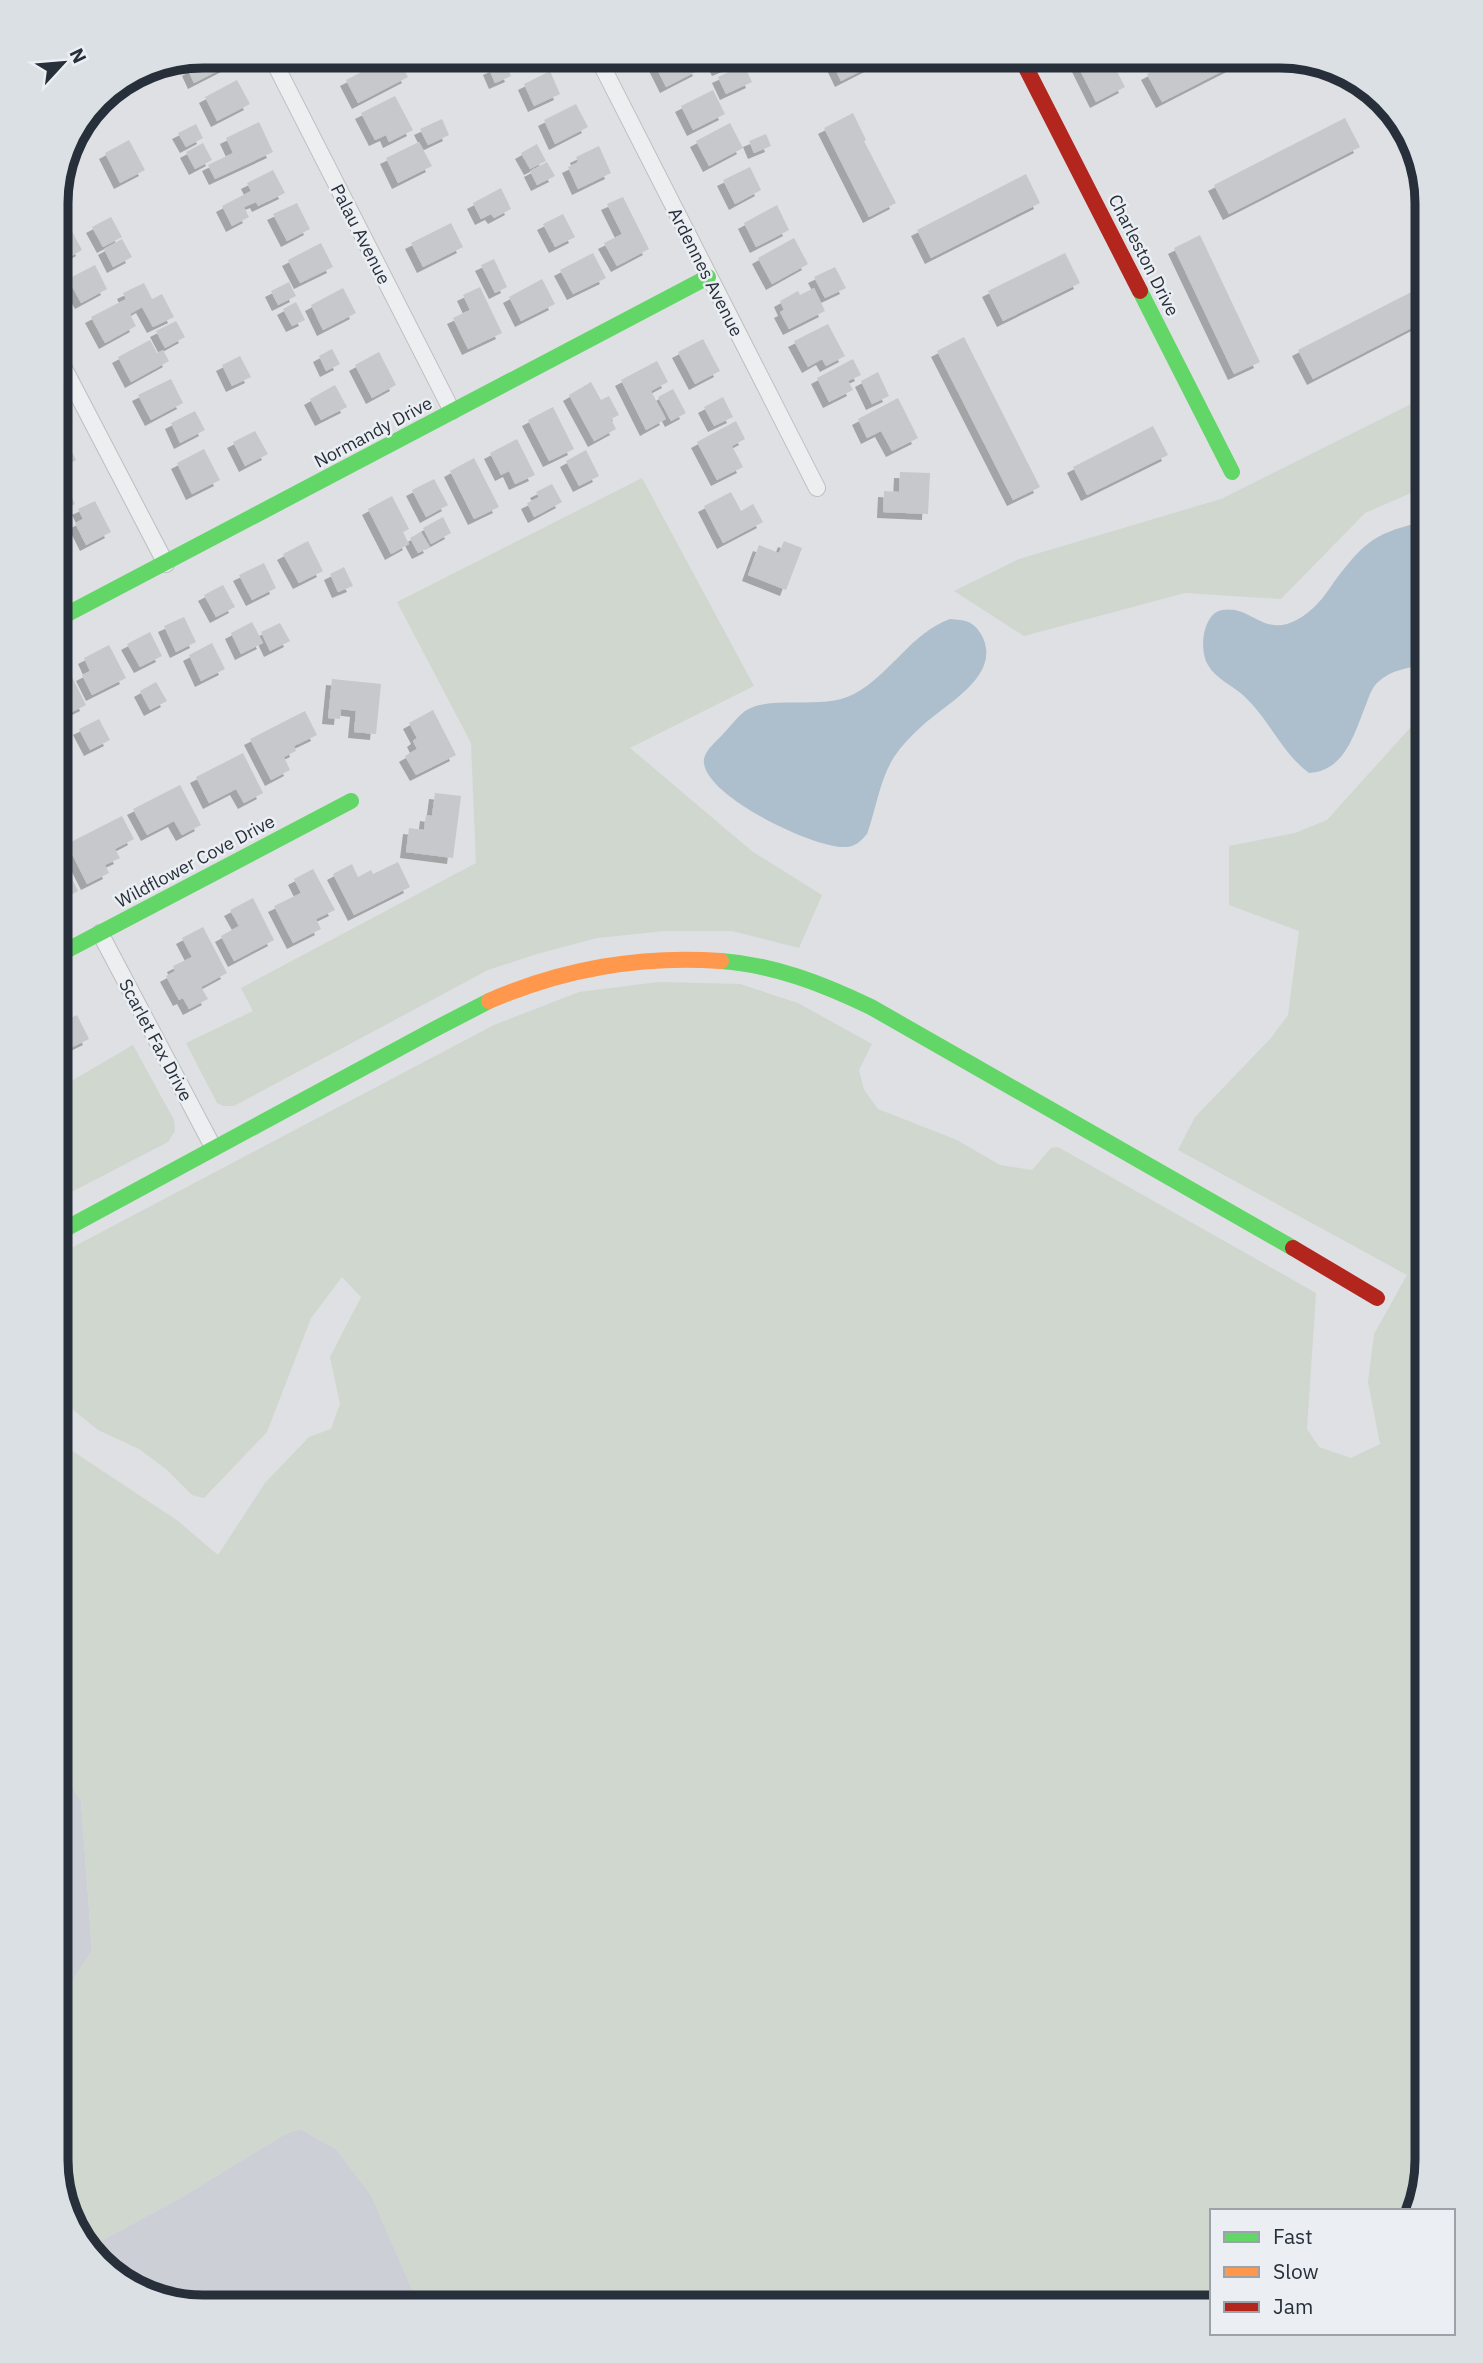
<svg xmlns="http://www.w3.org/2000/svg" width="1483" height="2363" viewBox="0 0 1483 2363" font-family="'IBM Plex Sans',sans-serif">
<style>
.built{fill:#ccd0d6}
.green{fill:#cfd7ce}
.water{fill:#adbecd}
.building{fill:#c6c8cb;filter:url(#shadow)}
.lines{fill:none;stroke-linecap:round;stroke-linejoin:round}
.street-casing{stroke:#bcbec1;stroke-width:18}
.street{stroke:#edeef0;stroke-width:16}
.fast{stroke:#63d668;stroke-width:16}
.slow{stroke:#ff974d;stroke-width:16}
.jam{stroke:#b3261e;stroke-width:16}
.labels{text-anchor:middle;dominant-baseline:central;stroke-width:5;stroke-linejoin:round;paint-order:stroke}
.street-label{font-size:18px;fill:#262f3a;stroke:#ebeff3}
.rim{fill:none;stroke:#262f3a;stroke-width:9}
</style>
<defs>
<filter id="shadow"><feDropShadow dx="-6" dy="6" stdDeviation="0" flood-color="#0004"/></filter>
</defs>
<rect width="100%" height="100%" fill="#dee0e3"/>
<!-- built -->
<path class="built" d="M56,1761L81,1801L92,1950L56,2007Z
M300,2129L336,2149L371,2195L420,2307H194L122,2282L90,2247L182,2197L285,2134Z"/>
<!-- green -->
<path class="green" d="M1427,396V501L1411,493L1365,513L1281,599L1185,593L1024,636L954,591L1019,559L1221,499Z
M642,478L754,686L630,748L753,852L822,895L799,948L732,931H665L597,938L537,954L488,970L234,1106H223L217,1103L186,1043L253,1011L241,988L476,863L471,743L397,602Z
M1427,709V2160L1412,2211H1212V2307H420L371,2195L336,2149L300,2129L285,2134L182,2197L90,2247L71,2225L56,2160V2007L92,1950L81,1801L56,1761V1440L178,1521L218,1555L265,1483L309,1437L331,1429L340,1404L330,1357L361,1297L342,1277L311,1318L267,1432L204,1498L192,1495L166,1469L139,1449L98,1430L56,1396V1256L494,1025L579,992L659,982L740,984L798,1003L872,1044L859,1070L864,1090L878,1109L957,1140L1000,1165L1032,1170L1051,1148L1058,1147L1316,1293L1307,1429L1319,1447L1351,1458L1380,1444L1368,1382L1374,1334L1407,1275L1178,1150L1195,1117L1271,1038L1288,1015L1299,931L1229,905V846L1295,833L1327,820Z
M133,1045L174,1120L175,1131L168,1142L56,1200V1090Z"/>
<!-- water -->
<path class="water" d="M1418,523L1427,525V665C1409,667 1390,670 1377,683C1372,688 1369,696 1367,702C1355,731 1346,771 1309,773C1281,752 1269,719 1244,696C1232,685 1216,679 1208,665C1199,651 1202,614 1222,610C1254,604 1265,644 1306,614C1318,605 1326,594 1334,582C1362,545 1372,534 1418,523Z
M950,619C965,620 973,621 981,634C1004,674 947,703 923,725C912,735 902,745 894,757C880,779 876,809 867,834C861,841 855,847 845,847C815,849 699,794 704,759C706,749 717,741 723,734C730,727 737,717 745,711C771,694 822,711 854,694C890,675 911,633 950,619Z"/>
<!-- building -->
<path class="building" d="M203,56H222L227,66L194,83L188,70L199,64L195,58Z
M322,56H342L326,64Z
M506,56H533L511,67Z
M667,56H691L699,70L666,87L654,63Z
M711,56H732L735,63L718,70Z
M829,56H890L841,81Z
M1073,56H1109L1125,87L1096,102Z
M1182,56H1252L1162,102L1147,74Z
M505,62L511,76L495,83L489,69Z
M379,63L384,72L400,63L408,77L358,103L346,80Z
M744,65L752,82L726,94L718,77Z
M550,71L560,94L534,106L524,84Z
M237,80L250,104L217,121L205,97Z
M713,90L725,114L693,130L681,106Z
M395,96L413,130L389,142L386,135L375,140L361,113Z
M576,104L588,127L555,144L544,120Z
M853,113L866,140L864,141L896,203L869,217L824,128Z
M1345,118L1360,147L1229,214L1214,185Z
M442,119L449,135L428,145L420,129Z
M259,122L273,152L215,179L208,165L233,153L226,138Z
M730,123L743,148L709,166L696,141Z
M196,124L203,138L186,147L178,133Z
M766,134L771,146L754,153L749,141Z
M129,140L145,170L120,183L105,153Z
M419,142L432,166L398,183L386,158Z
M203,143L212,160L195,169L186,152Z
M537,144L546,161L530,169L521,153Z
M599,146L611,173L578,189L568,167L578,162L576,157Z
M547,162L555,176L537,185L530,171Z
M750,167L761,190L735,204L723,180Z
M273,170L285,193L258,206L256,202L244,207L249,217L232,226L222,206L251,191L247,183Z
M1026,174L1040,203L931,258L917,230Z
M501,188L511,209L494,218L491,214L481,219L473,203Z
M623,197L649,249L617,266L604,243L622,234L607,204Z
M297,203L310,229L287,241L273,214Z
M777,205L789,230L756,247L744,223Z
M563,214L575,237L555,247L543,224Z
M111,217L122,237L103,247L92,227Z
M451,223L463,247L423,267L411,243Z
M69,226L82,250L59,263L56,257V233Z
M1200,235L1260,362L1234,374L1174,248Z
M794,238L808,264L772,284L758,258Z
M122,239L132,257L113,267L104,249Z
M321,243L333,267L300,283L288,260Z
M593,253L606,278L573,294L560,270Z
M1065,253L1080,283L1003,321L988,291Z
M494,259L507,287L495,293L481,265Z
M95,265L107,289L81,303L68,279Z
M835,267L846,288L825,298L814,277Z
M542,279L555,304L521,321L509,297Z
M289,282L296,296L278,305L271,291Z
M144,283L152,299L162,294L174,317L153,327L142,307L130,314L136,326L105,343L91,317L126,299L123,293Z
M1427,284V320L1313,379L1298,350Z
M480,287L502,333L468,349L453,318L470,310L463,295Z
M343,288L356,313L323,330L311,305Z
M814,288L825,311L789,329L780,312L784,310L780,301L798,291L800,295Z
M296,302L305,320L292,326L283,309Z
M176,321L185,337L165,348L156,331Z
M828,324L845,356L826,366L822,359L808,367L794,341Z
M964,337L1040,487L1013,500L937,351Z
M703,339L720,371L695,384L678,352Z
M150,340L157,353L163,350L169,361L131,382L118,357Z
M332,349L340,364L326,371L319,356Z
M379,352L396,385L372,398L355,365Z
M240,356L251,377L232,386L222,365Z
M853,359L861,375L848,381L853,390L829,402L817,378Z
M657,361L668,382L651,391L666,419L646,430L621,380Z
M878,372L889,396L872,404L861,381Z
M171,379L183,403L151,420L138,395Z
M591,382L601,400L609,396L619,415L611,419L616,429L594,441L569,395Z
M335,385L347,407L321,420L310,399Z
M673,389L686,413L671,421L658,397Z
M723,397L733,417L714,426L704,407Z
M898,398L918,438L892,451L881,431L867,438L858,419Z
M553,407L574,449L549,461L528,420Z
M195,411L205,430L180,443L171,423Z
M736,421L745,439L732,446L743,467L717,480L697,442Z
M1153,426L1168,455L1087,495L1073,467Z
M255,431L268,454L245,466L233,442Z
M63,435L76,460L56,471V439Z
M517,439L535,475L515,484L509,471L501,475L490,453Z
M204,449L220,480L192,494L177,463Z
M586,450L599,476L579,486L566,461Z
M474,458L499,507L474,519L450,471Z
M900,472L930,473L928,514L883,512L884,491L899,492Z
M434,479L448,505L426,517L412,490Z
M552,484L562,502L534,517L527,503L539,497L536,492Z
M67,488L75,504L61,512L56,504V494Z
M731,492L741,511L753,504L763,522L723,543L704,506Z
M392,496L409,529L403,532L409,544L391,554L368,509Z
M95,501L111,532L86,545L75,523L83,519L78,509Z
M443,517L451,533L431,544L423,528Z
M421,532L430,547L418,553L410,538Z
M56,534L68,560L56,565Z
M308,541L323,571L299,583L283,554Z
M784,541L802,548L786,590L748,575L759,545L779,553Z
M264,563L276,588L252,600L239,575Z
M344,567L353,586L338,592L330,574Z
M223,585L235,607L216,617L204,595Z
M184,617L196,642L176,652L164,626Z
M252,622L263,643L241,654L231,633Z
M280,623L290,641L270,651L261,632Z
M150,632L162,656L140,667L127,644Z
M212,643L225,669L201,681L189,655Z
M109,645L126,678L92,695L82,675L90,671L84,658Z
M67,667L86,705L64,716L56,702V673Z
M332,679L381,684L376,734L354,732L356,711L341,709L340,719L328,718Z
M156,682L167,701L150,710L140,691Z
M433,710L456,755L416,775L405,756L417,749L413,741L417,738L409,723Z
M305,711L317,735L294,746L296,751L284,757L290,770L271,780L250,739Z
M99,719L110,740L90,750L79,729Z
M243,753L263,793L244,803L236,789L209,803L196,777Z
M180,785L201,825L182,835L174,821L147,835L133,809Z
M435,793L461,796L453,858L406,852L409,828L424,830L426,815L432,816Z
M122,816L134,839L115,849L120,858L105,865L109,873L87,884L67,844Z
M56,848L78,891L59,901L56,897Z
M398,862L410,887L354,915L333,874L352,864L358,877L371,870L373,874Z
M313,869L335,910L316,919L321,929L293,943L274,906L301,893L294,879Z
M253,898L274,940L234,961L221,936L239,926L230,910Z
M203,927L227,973L201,987L208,999L189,1009L183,998L179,1000L166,976L175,971L173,966L192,957L182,938Z
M77,1015L89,1039L56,1055V1016L60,1023Z"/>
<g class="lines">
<defs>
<path id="street" d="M271,56L452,411
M597,56L817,488
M56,353L166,564
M100,933L213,1147"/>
</defs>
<!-- street casing -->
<use href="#street" class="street-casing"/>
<!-- street -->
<use href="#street" class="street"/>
<!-- fast -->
<path class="fast" d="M1140,291L1232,472
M56,620L708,277
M56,956L351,801
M721,961C775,965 823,984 871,1007L1293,1248
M56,1234L433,1030L489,1001"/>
<!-- slow -->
<path class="slow" d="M489,1001C562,969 642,955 721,961"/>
<!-- jam -->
<path class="jam" d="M1020,56L1140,291
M1293,1248L1377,1298"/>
</g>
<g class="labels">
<!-- street labels -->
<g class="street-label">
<text transform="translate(361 234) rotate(63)">Palau Avenue</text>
<text transform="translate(1144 255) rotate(63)">Charleston Drive</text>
<text transform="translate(706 272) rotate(63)">Ardennes Avenue</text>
<text transform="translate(373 432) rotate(-28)">Normandy Drive</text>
<text transform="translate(195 861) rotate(-28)">Wildflower Cove Drive</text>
<text transform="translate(156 1040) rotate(62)">Scarlet Fax Drive</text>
</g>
</g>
<!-- crop -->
<path d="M0 0H1483V2363H0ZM203 68H1280A135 135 0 0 1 1415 203V2160A135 135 0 0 1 1280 2295H203A135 135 0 0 1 68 2160V203A135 135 0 0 1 203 68Z" fill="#dbe0e4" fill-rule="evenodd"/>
<path class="rim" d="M203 68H1280A135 135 0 0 1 1415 203V2160A135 135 0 0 1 1280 2295H203A135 135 0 0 1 68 2160V203A135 135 0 0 1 203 68Z"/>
<!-- legend -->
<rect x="1210" y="2209" width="245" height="126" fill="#ebeff3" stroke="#9ca2a9" stroke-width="2"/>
<rect x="1224" y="2232" width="35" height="10" fill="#63d668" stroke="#9ca2a9" stroke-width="2"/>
<text x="1273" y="2244" font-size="21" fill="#262f3a">Fast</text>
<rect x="1224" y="2267" width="35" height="10" fill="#ff974d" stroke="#9ca2a9" stroke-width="2"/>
<text x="1273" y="2279" font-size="21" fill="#262f3a">Slow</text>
<rect x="1224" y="2302" width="35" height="10" fill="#b3261e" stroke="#9ca2a9" stroke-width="2"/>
<text x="1273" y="2314" font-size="21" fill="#262f3a">Jam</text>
<!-- north arrow -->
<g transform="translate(63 63) rotate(64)" stroke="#ebeff3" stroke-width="5" paint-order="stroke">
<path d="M0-5L12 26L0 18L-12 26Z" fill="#262f3a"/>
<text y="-10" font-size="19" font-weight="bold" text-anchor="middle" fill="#262f3a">N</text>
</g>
</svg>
